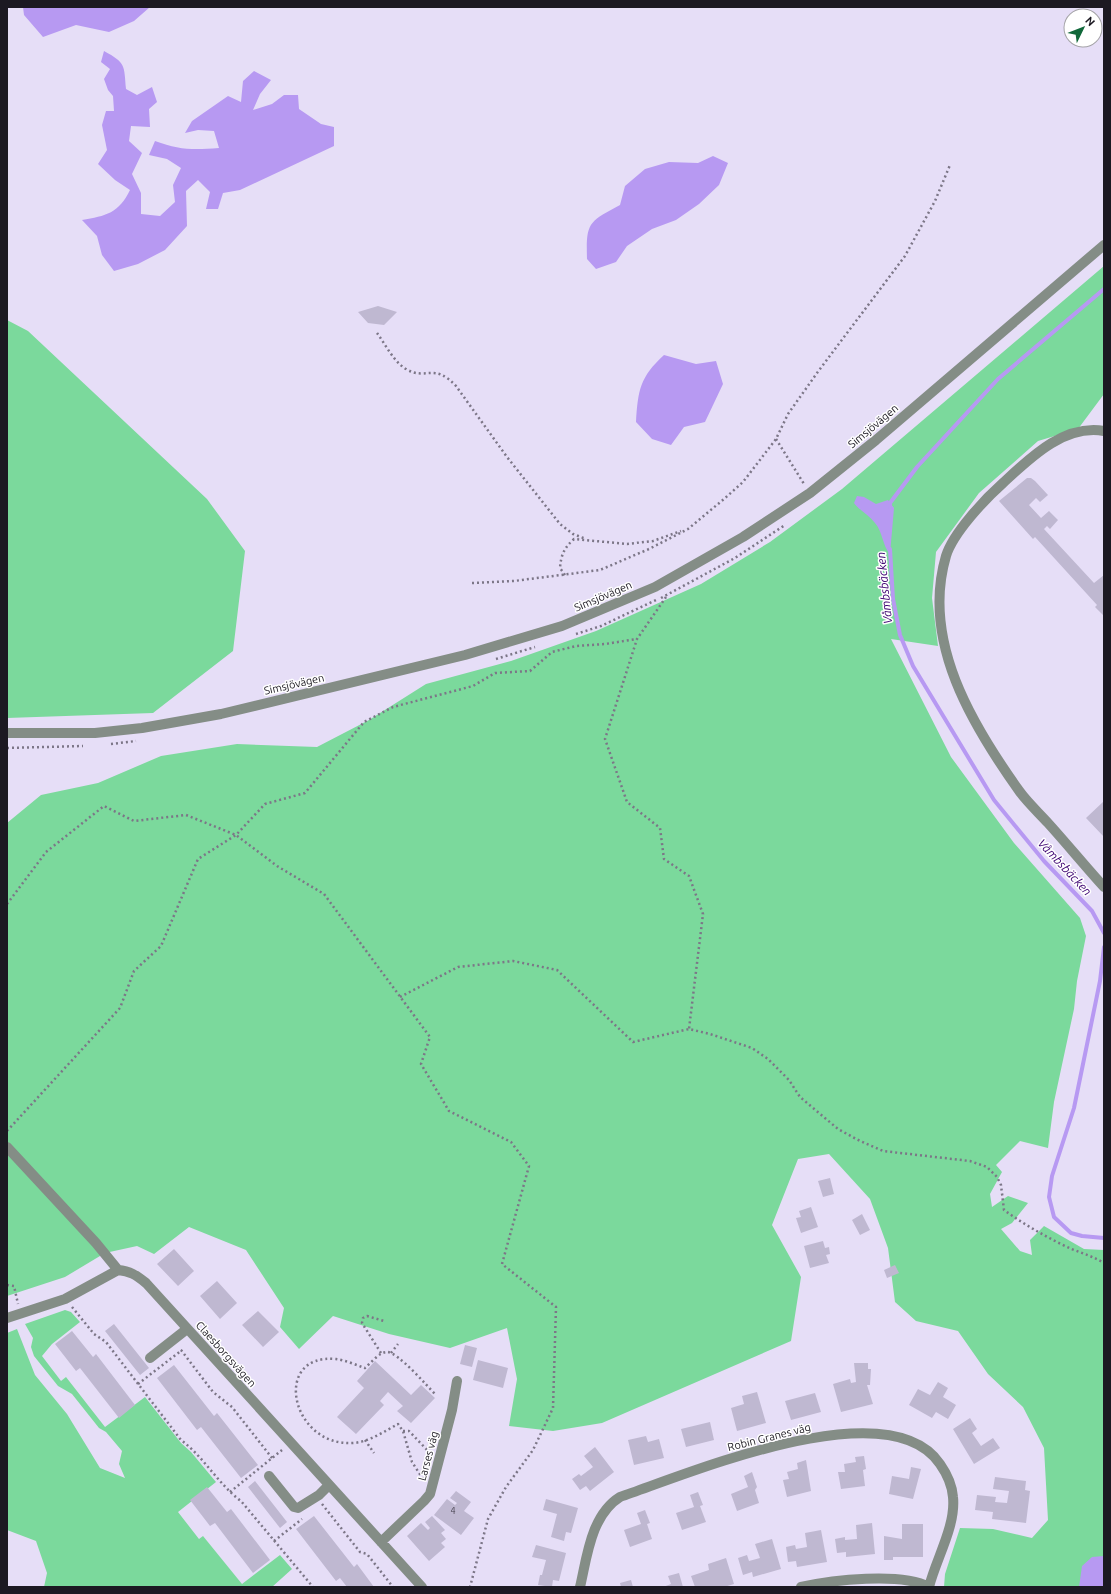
<svg xmlns="http://www.w3.org/2000/svg" width="1111" height="1594" viewBox="0 0 1111 1594" font-family="Ubuntu,sans-serif">
<style>
.green{fill:#7bd99c}
.water{fill:#b799f2}
.lines{fill:none;stroke-linecap:round;stroke-linejoin:round}
.stream{stroke:#b799f2;stroke-width:4}
.building{fill:#bfb8d1}
.path{stroke:#7c7687;stroke-width:2.5;stroke-dasharray:2 3;stroke-linecap:butt}
.minor{stroke:#848d86;stroke-width:10}
.labels{text-anchor:middle;dominant-baseline:central;stroke-width:3;stroke-linejoin:round;paint-order:stroke}
.number-label{font-size:9px;fill:#45414e}
.street-label{font-size:11px;fill:#1c1922;stroke:#fff}
.water-label{font-size:12px;font-style:italic;fill:#3c0271;stroke:#fff}
</style>
<rect width="100%" height="100%" fill="#e6def7"/>
<!-- green -->
<path class="green" d="M1104,266V394L1078,429L1038,441L979,493L936,552L932,598L938,646L891,639L951,757L1014,843L1080,918L1086,936L1077,981L1074,1009L1054,1102L1048,1148L1020,1141L996,1165L1002,1172L990,1194L992,1207L1008,1196L1028,1203L1012,1223L1001,1229L1020,1251L1032,1255L1030,1240L1044,1226L1084,1249L1104,1250V1587H944L945,1574L960,1528L993,1529L1032,1538L1048,1520L1044,1448L1023,1407L988,1374L958,1331L916,1321L895,1302L888,1248L870,1199L829,1154L798,1159L772,1225L801,1277L791,1341L602,1423L553,1431L509,1426L517,1379L507,1328L450,1348L389,1334L333,1316L299,1349L280,1327L284,1308L246,1250L189,1227L154,1254L137,1246L105,1253L65,1277L7,1296V823L41,795L98,783L161,756L237,744L317,747L369,720L426,684L511,661L596,631L701,584L770,542L842,489Z
M7,320L28,331L207,499L245,551L233,651L153,713L7,718Z
M65,1310L71,1312L80,1322L52,1344L42,1356L61,1381L66,1377L105,1427L145,1397L181,1443L191,1452L216,1482L178,1512L199,1539L203,1536L242,1584L280,1555L292,1569L272,1587H44L47,1573L36,1541L7,1530V1333L17,1329L35,1375L67,1414L100,1468L125,1478L119,1464L122,1451L106,1432L99,1428L72,1394L58,1386L34,1356L31,1347L33,1338L25,1324Z"/>
<!-- water -->
<path class="water" d="M23,7H150L134,21L109,32L76,25L43,37L24,15Z
M104,51C126,63 124,65 126,89L137,95L152,87L157,102L149,109L150,127L131,126L129,141L142,153L132,174L141,193V214L160,216L175,202L173,185L181,168L167,159L149,155L155,141C179,150 193,150 219,148L214,131L198,130L185,133L192,121L228,96L241,102L243,81L254,71L271,80L260,94L253,110L272,104L284,95H298L299,109L321,124L334,127V146L240,190L223,193L218,209H206L210,192L198,180L186,191L187,226L165,250L138,264L114,271L102,255L97,236L82,220C106,216 119,213 130,190L115,180L98,164L107,150L102,125L106,111H114L113,96L108,90L104,79L110,69L101,62Z
M713,156L728,163L719,185L699,204L676,220L652,229L627,246L616,262L596,269L587,259C586,223 588,222 620,205L625,186L645,169L669,162L698,163Z
M664,355L696,364L716,361L723,384L705,422L684,427L671,445L652,439L636,422C638,390 640,377 664,355Z
M857,496L864,497L876,504L888,500L894,508L890,554C882,545 883,532 875,523C869,515 860,511 854,503Z
M1104,1556V1587H1079L1082,1566L1092,1557Z"/>
<g class="lines">
<!-- stream -->
<path class="stream" d="M890,507V503L917,467L998,379L1104,289
M890,549L893,599L900,635L913,666L994,800L1044,861L1092,911L1104,933
M1104,947L1100,981L1074,1108L1052,1176L1049,1197L1054,1217L1071,1233L1082,1236L1104,1238"/>
</g>
<!-- building -->
<path class="building" d="M378,306L397,312L384,325L368,323L358,312Z
M1027,478H1031L1035,481L1048,495L1040,502L1036,498L1029,505L1041,518L1049,511L1058,520L1050,529L1047,526L1044,529L1094,583L1104,575V616L1095,607L1097,605L1035,537L1033,539L999,501Z
M1104,801V837L1086,818Z
M830,1178L834,1194L823,1197L818,1181Z
M811,1207L818,1227L801,1233L796,1218L801,1217L799,1211Z
M862,1214L870,1230L860,1235L852,1220Z
M823,1241L825,1248L829,1247L830,1254L826,1255L829,1263L810,1268L804,1246Z
M174,1249L194,1271L178,1286L157,1264Z
M895,1265L899,1273L887,1278L884,1270Z
M217,1281L237,1303L220,1319L200,1296Z
M258,1311L279,1332L263,1347L242,1325Z
M114,1324L149,1368L140,1375L105,1331Z
M72,1331L93,1357L96,1354L135,1405L119,1418L80,1368L76,1371L55,1344Z
M465,1345L477,1348L472,1367L460,1364Z
M478,1360L508,1368L503,1388L473,1380Z
M375,1361L411,1395L421,1385L435,1398L411,1423L397,1411L403,1406L388,1392L380,1401L384,1405L356,1434L337,1417L364,1388L357,1381Z
M854,1363H868V1369H871L870,1385H867L873,1404L841,1412L833,1384L850,1379L851,1383L856,1382Z
M174,1365L214,1416L217,1413L258,1465L241,1478L201,1427L197,1430L157,1378Z
M938,1382L948,1388L943,1397L956,1405L948,1419L936,1412L932,1418L909,1405L918,1389L930,1395Z
M757,1392L766,1423L737,1431L731,1408L744,1404L742,1396Z
M815,1393L821,1412L791,1420L785,1401Z
M970,1418L977,1429L972,1433L981,1446L993,1438L1000,1448L974,1464L953,1429Z
M710,1422L714,1440L686,1447L681,1429Z
M646,1436L648,1442L659,1439L664,1458L634,1465L628,1440Z
M595,1447L614,1472L590,1491L586,1486L580,1490L572,1479L579,1474L581,1476L593,1467L584,1456Z
M864,1456L866,1469L863,1470L865,1486L841,1489L838,1472H845L844,1464L856,1462L855,1457Z
M806,1460L811,1491L787,1497L783,1480L789,1479L787,1472L798,1469L797,1463Z
M911,1467L921,1469L913,1499L889,1494L892,1476L909,1479Z
M752,1472L757,1487L755,1490L759,1503L737,1511L731,1494L748,1487L744,1476Z
M995,1477L1026,1481L1025,1490L1030,1491L1026,1523L992,1519L993,1512L975,1510L977,1495L996,1497L995,1502L1007,1503L1009,1491L993,1489Z
M255,1481L287,1522L280,1528L248,1487Z
M207,1487L227,1512L231,1509L270,1560L253,1573L215,1523L210,1526L190,1500Z
M456,1491L471,1502L464,1511L474,1518L461,1535L434,1515L447,1499L455,1505L457,1503L450,1498Z
M698,1492L703,1505L700,1506L706,1522L682,1530L676,1513L694,1507L690,1495Z
M546,1499L578,1508L571,1533L566,1532L564,1541L551,1537L557,1514L543,1510Z
M645,1510L650,1523L647,1524L652,1539L630,1547L624,1530L641,1524L637,1513Z
M314,1516L354,1567L357,1564L374,1587H347L340,1578L336,1581L296,1529Z
M432,1516L445,1530L441,1533L446,1539L441,1543L445,1547L429,1561L407,1536L421,1523L428,1530L430,1528L425,1522Z
M872,1523L875,1554L846,1557V1552L837,1553L835,1539L845,1537V1540L857,1539L856,1525Z
M902,1524H923V1557H893V1560H884V1536L902,1539Z
M821,1530L827,1562L797,1567L796,1561L788,1562L786,1547L795,1545L796,1549L807,1547L805,1533Z
M772,1539L781,1569L753,1577L752,1572L743,1575L738,1558L747,1555L749,1561L760,1558L755,1544Z
M536,1545L566,1553L559,1581L553,1580L552,1587L538,1585L540,1575H542L546,1560L532,1557Z
M726,1558L734,1584L724,1587H695L691,1576L709,1570L708,1564Z
M679,1573L683,1587H663L671,1584L668,1576Z
M631,1580L633,1587H621L620,1583Z"/>
<g class="lines">
<!-- path -->
<path class="path" d="M377,333C386,345 393,361 406,369C426,381 434,362 456,386L507,457L560,524L573,534L586,539
M776,439L804,484
M565,575L560,568C561,555 564,548 574,539L627,544L653,541L681,531
M472,583L514,581L600,570L649,549L688,529L724,499L743,482L776,439L788,414L817,373L905,256L935,201L950,165
M666,597L637,639L605,739L627,802L660,828L664,859L689,876L703,914L689,1029
M661,598L735,558L785,525
M576,634L601,626L656,600
M496,659L535,647
M111,744L136,741
M7,748L83,746
M7,904L46,852L104,806L134,821L186,815L236,835L277,866L324,894L430,1037L421,1064L449,1111L511,1142L529,1166L502,1264L556,1307L553,1408L533,1450L506,1487L488,1519L470,1587
M400,997L458,967L513,961L557,970L633,1042L689,1029L710,1034L752,1048L768,1059L789,1080L800,1097L838,1129L860,1141L883,1151L970,1161L987,1167L997,1177L1001,1185L1004,1210C1022,1223 1041,1234 1061,1244C1076,1252 1089,1254 1104,1263
M7,1131L120,1008L134,971L161,946L198,859L236,835L265,804L305,793L364,722L393,707L473,686L495,673L530,671L552,652L576,646L605,644L637,639
M7,1285L14,1286L18,1304
M72,1307L94,1334L106,1342L181,1440C204,1457 218,1484 241,1501L313,1587
M181,1350L213,1392L232,1407L272,1458
M381,1353L362,1323L363,1318L367,1316L384,1321
M391,1353L398,1344
M138,1384L182,1350
M403,1431H409L429,1452
M365,1440L374,1453
M423,1479L412,1462L403,1431L398,1424C385,1431 369,1442 353,1443C291,1447 271,1353 336,1359C345,1360 356,1365 365,1368C371,1363 379,1352 387,1352C398,1352 427,1386 436,1395
M230,1492L282,1450
M322,1504L360,1552L367,1554L393,1587
M274,1541L302,1519"/>
<!-- minor -->
<path class="minor" d="M1104,431C1064,424 1030,458 1003,483C985,499 953,533 946,556C921,641 972,725 1020,792C1028,803 1039,813 1048,823C1067,844 1085,866 1104,887
M7,733H95L142,728L221,714L465,655L562,626L655,587L743,537L810,493L876,440L1104,245
M7,1147L96,1243L118,1270C130,1271 136,1275 146,1283L422,1587
M7,1318L65,1299L118,1270
M150,1358L187,1329
M269,1476L294,1507L298,1508L319,1495L329,1485
M381,1542L424,1501L430,1494L452,1410L457,1381
M580,1587C587,1557 591,1515 620,1497C688,1474 889,1388 940,1464C947,1474 952,1484 953,1497C956,1526 936,1559 929,1587
M801,1587C832,1580 901,1572 929,1587"/>
</g>
<g class="labels">
<!-- number labels -->
<g class="number-label">
<text x="453" y="1511">4</text>
</g>
<!-- street labels -->
<g class="street-label">
<text transform="translate(873 426) rotate(-40)">Simsjövägen</text>
<text transform="translate(603 596) rotate(-23)">Simsjövägen</text>
<text transform="translate(294 684) rotate(-13)">Simsjövägen</text>
<text transform="translate(226 1354) rotate(48)">Claesborgsvägen</text>
<text transform="translate(769 1437) rotate(-14)">Robin Granes väg</text>
<text transform="translate(428 1456) rotate(-75)">Larses väg</text>
</g>
<!-- water labels -->
<g class="water-label">
<text transform="translate(884 588) rotate(-96)">Våmbsbäcken</text>
<text transform="translate(1065 867) rotate(47)">Våmbsbäcken</text>
</g>
</g>
<!-- border -->
<rect width="1111" height="1594" fill="none" stroke="#1c1922" stroke-width="16"/>
<!-- north arrow -->
<g transform="translate(1083 28) rotate(47)"><circle r="19" fill="#ffffff" stroke="#a4a3a7"/>
<path d="M0-3L7 15L0 10L-7 15Z" fill="#11683a"/>
<text y="-6" font-size="11" font-weight="bold" text-anchor="middle" fill="#1c1922">N</text>
</g>
</svg>
